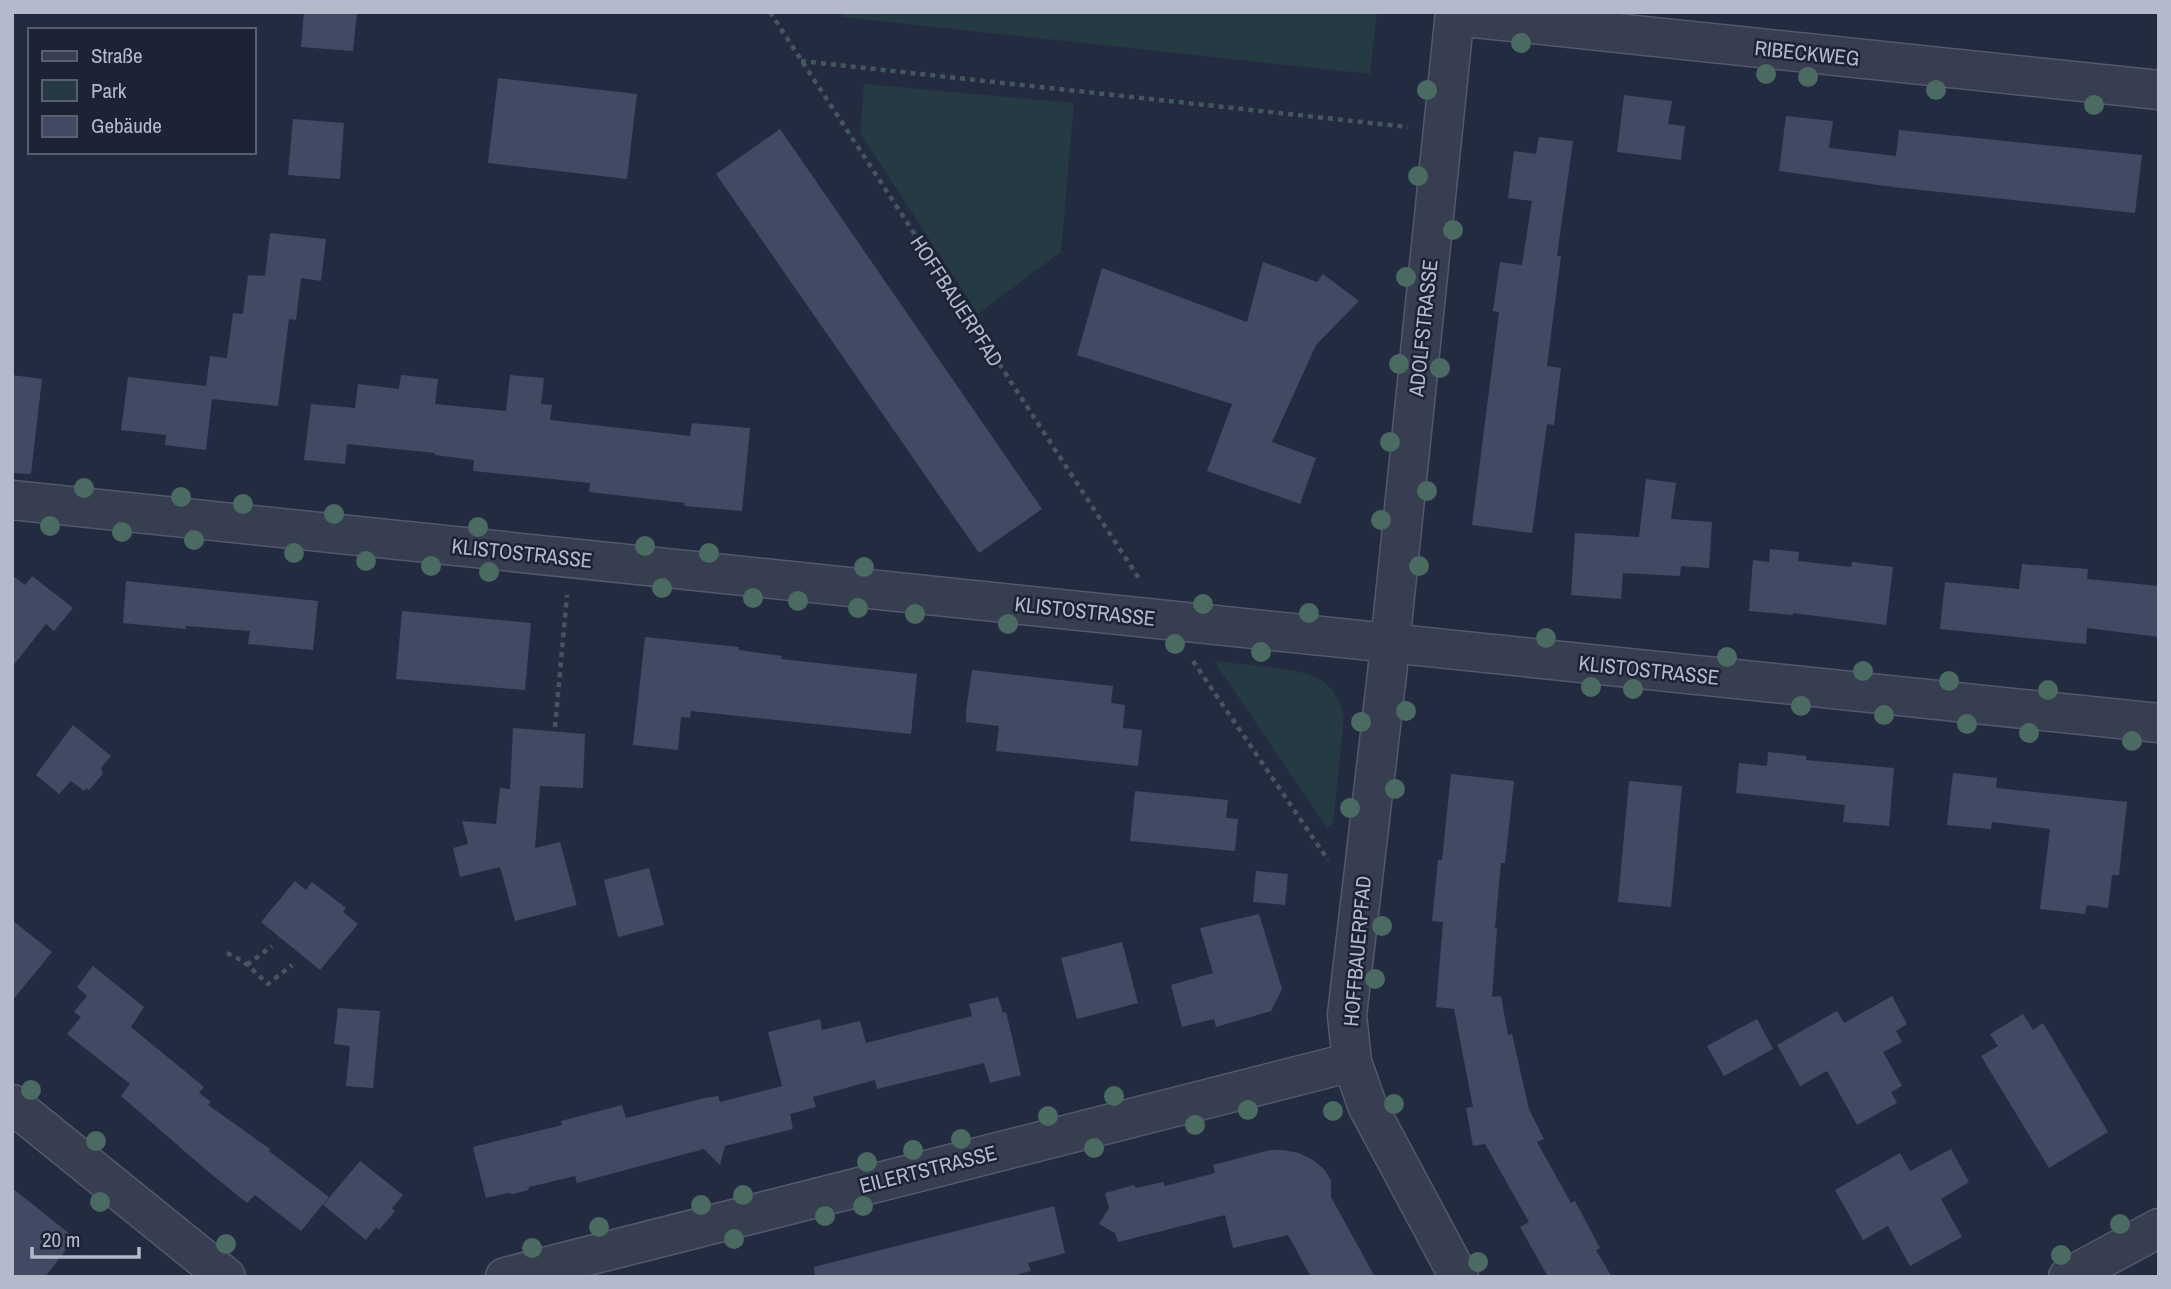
<svg xmlns="http://www.w3.org/2000/svg" width="2171" height="1289" viewBox="0 0 2171 1289" font-family="'Archivo Narrow',sans-serif">
<style>
.green{fill:#253a42}
.building{fill:#424a63}
.lines{fill:none;stroke-linecap:round;stroke-linejoin:round}
.minor-casing{stroke:#52596b;stroke-width:41}
.path{stroke:#43575e;stroke-width:4.5;stroke-dasharray:5 5;stroke-linecap:butt}
.minor{stroke:#373e50;stroke-width:38}
.tree{fill:#4a6a62}
.labels{text-anchor:middle;dominant-baseline:central;stroke-width:5;stroke-linejoin:round;paint-order:stroke}
.street-label{font-size:21px;fill:#b4b9cb;stroke:#1c2335}
</style>
<rect width="100%" height="100%" fill="#232b41"/>
<!-- green -->
<path class="green" d="M842,12H1377L1370,74L842,17Z
M864,84L1074,103L1061,252L978,314L860,133Z
M1214,661C1232,663 1251,665 1269,667C1307,672 1336,675 1344,718L1333,823L1327,828Z"/>
<!-- building -->
<path class="building" d="M304,12H357L353,51L301,47Z
M498,78L637,94L627,179L488,163Z
M1624,95L1672,101L1668,124L1685,126L1681,160L1617,152Z
M1786,116L1833,121L1829,148L1896,156L1899,130L2142,155L2135,213L1893,187L1779,171Z
M293,119L344,123L340,179L288,175Z
M780,129L1042,509L979,553L716,174Z
M1539,137L1573,141L1557,256H1561L1547,366L1561,368L1554,425L1547,424L1532,533L1472,525L1499,312L1493,311L1500,262L1522,265L1532,201L1508,198L1514,151L1536,154Z
M270,233L326,239L321,281L301,278L296,320L289,319L278,406L212,399L206,450L165,445L166,435L121,430L128,377L206,386L210,356L227,358L233,313L243,314L248,275L265,276Z
M1263,262L1317,282L1323,274L1359,301L1316,345L1272,442L1316,458L1300,504L1207,471L1232,404L1077,355L1102,268L1247,322Z
M12,375L42,379L31,474L12,473Z
M401,375L438,379L435,404L506,411L510,375L544,378L541,404L552,405L550,420L690,436L692,423L750,428L742,511L684,506L685,503L589,492L590,483L473,471L474,460L435,455V453L347,444L345,464L304,460L311,404L355,408L358,384L399,389Z
M1646,479L1676,483L1671,519L1712,522L1709,568L1681,566L1680,576L1623,573L1621,599L1571,595L1575,533L1639,537Z
M1770,549L1799,552L1798,561L1851,567L1852,562L1893,567L1886,625L1793,613V615L1749,611L1753,560L1769,562Z
M2022,564L2088,569L2087,579L2159,586V637L2087,628L2086,644L1940,629L1945,582L2019,589Z
M12,575L25,585L32,576L73,608L54,631L46,624L12,667Z
M126,581L318,601L313,650L248,644L250,631L186,626V629L123,623Z
M402,611L531,623L525,690L396,679Z
M645,637L739,647V650L782,656L781,659L917,674L911,734L691,711L690,718L681,717L678,750L633,745Z
M972,670L1113,686L1111,703L1125,705L1123,728L1142,730L1138,766L996,751L999,726L966,722V711Z
M73,725L111,756L101,768L103,774L89,790L86,788L84,791L71,781L59,794L36,775Z
M513,728L585,734L583,788L540,786L535,848L560,842L577,905L515,921L500,867L460,877L453,848L468,844L462,821L496,824L500,788L510,789Z
M1768,752L1806,756V760L1894,768L1889,826L1843,822L1845,805L1736,793L1739,763L1767,766Z
M1953,773L1997,778L1996,788L2127,802L2119,875H2112L2108,908L2087,905L2085,914L2040,909L2050,829L1992,822L1991,829L1947,825Z
M1451,774L1514,781L1505,863H1501L1495,928H1497L1492,997L1501,996L1508,1035L1512,1034L1529,1109L1544,1139L1537,1142L1571,1203L1575,1201L1600,1248L1596,1250L1612,1277H1548L1520,1227L1529,1222L1485,1144L1473,1146L1466,1108L1473,1107L1454,1009L1436,1007L1443,922L1432,921L1438,860H1442Z
M1629,781L1682,786L1671,907L1618,902Z
M1135,791L1228,800L1226,818L1238,819L1235,851L1130,841Z
M649,868L664,925L618,937L604,880Z
M1256,871L1288,874L1285,905L1253,902Z
M295,881L306,890L312,882L346,908L343,912L358,924L320,970L261,922Z
M1259,914L1282,989L1271,1011L1216,1027L1214,1019L1182,1027L1171,985L1213,973L1200,928Z
M12,920L52,952L12,1001Z
M1122,942L1138,1003L1077,1019L1061,958Z
M93,966L144,1007L131,1027L204,1087L199,1093L211,1102L208,1105L270,1149L269,1151L329,1197L301,1231L255,1195L247,1203L205,1169L121,1096L130,1084L67,1034L81,1017L74,1012L87,996L77,987Z
M1892,996L1907,1024L1896,1031L1902,1042L1883,1052L1902,1086L1891,1092L1897,1103L1857,1125L1827,1071L1800,1086L1777,1045L1837,1011L1844,1023Z
M998,997L1003,1013L1006,1012L1021,1075L990,1083L984,1063L877,1089L875,1080L813,1097L816,1107L790,1114L793,1129L725,1146L720,1165L704,1149L577,1183L575,1176L529,1187L528,1190L513,1194L508,1193L486,1198L473,1147L562,1125L561,1121L622,1105L626,1118L705,1098L718,1096L720,1102L782,1086L768,1032L820,1019L822,1030L860,1021L866,1043L972,1016L969,1004Z
M338,1008L380,1011L373,1088L346,1086L350,1046L334,1044Z
M2023,1014L2033,1030L2043,1023L2108,1132L2049,1168L1981,1056L1998,1046L1990,1034Z
M1757,1019L1773,1049L1724,1076L1707,1046Z
M1951,1149L1969,1182L1941,1199L1962,1237L1910,1266L1888,1226L1863,1240L1835,1190L1900,1153L1910,1171Z
M1270,1150H1283L1299,1153L1313,1160L1325,1170L1331,1181V1197L1375,1277H1311L1288,1235L1233,1248L1225,1215L1118,1242L1115,1233L1099,1224L1109,1208L1105,1193L1134,1185L1136,1188L1163,1182L1165,1186L1215,1173L1213,1165Z
M360,1161L403,1195L392,1208L395,1211L379,1230L376,1227L366,1240L323,1205Z
M12,1188L75,1238L45,1277H12Z
M1054,1206L1065,1253L1028,1263L1031,1271L1008,1277H815L814,1267Z"/>
<g class="lines">
<defs>
<path id="minor" d="M1455,12L1387,674L1347,1015L1352,1062L1367,1105L1459,1277
M1455,16L2159,90
M12,500L2159,723
M12,1104L226,1277
M505,1277L1352,1062
M2068,1277L2159,1228"/>
</defs>
<!-- minor casing -->
<use href="#minor" class="minor-casing"/>
<!-- path -->
<path class="path" d="M770,12L1140,580
M801,61L1408,127
M1193,661L1328,860
M555,727L567,595
M227,953L243,961L268,984L292,965
M247,965L272,946"/>
<!-- minor -->
<use href="#minor" class="minor"/>
</g>
<!-- trees -->
<g class="tree">
<circle cx="1521" cy="43" r="10"/>
<circle cx="1766" cy="74" r="10"/>
<circle cx="1808" cy="77" r="10"/>
<circle cx="1427" cy="90" r="10"/>
<circle cx="1936" cy="90" r="10"/>
<circle cx="2094" cy="105" r="10"/>
<circle cx="1418" cy="176" r="10"/>
<circle cx="1453" cy="230" r="10"/>
<circle cx="1406" cy="277" r="10"/>
<circle cx="1399" cy="364" r="10"/>
<circle cx="1440" cy="368" r="10"/>
<circle cx="1390" cy="442" r="10"/>
<circle cx="84" cy="488" r="10"/>
<circle cx="1427" cy="491" r="10"/>
<circle cx="181" cy="497" r="10"/>
<circle cx="243" cy="504" r="10"/>
<circle cx="334" cy="514" r="10"/>
<circle cx="1381" cy="520" r="10"/>
<circle cx="50" cy="526" r="10"/>
<circle cx="478" cy="527" r="10"/>
<circle cx="122" cy="532" r="10"/>
<circle cx="194" cy="540" r="10"/>
<circle cx="645" cy="546" r="10"/>
<circle cx="294" cy="553" r="10"/>
<circle cx="709" cy="553" r="10"/>
<circle cx="366" cy="561" r="10"/>
<circle cx="431" cy="566" r="10"/>
<circle cx="1419" cy="566" r="10"/>
<circle cx="864" cy="567" r="10"/>
<circle cx="489" cy="572" r="10"/>
<circle cx="662" cy="588" r="10"/>
<circle cx="753" cy="598" r="10"/>
<circle cx="798" cy="601" r="10"/>
<circle cx="1203" cy="604" r="10"/>
<circle cx="858" cy="608" r="10"/>
<circle cx="1309" cy="613" r="10"/>
<circle cx="915" cy="614" r="10"/>
<circle cx="1008" cy="624" r="10"/>
<circle cx="1546" cy="638" r="10"/>
<circle cx="1175" cy="644" r="10"/>
<circle cx="1261" cy="652" r="10"/>
<circle cx="1727" cy="657" r="10"/>
<circle cx="1863" cy="671" r="10"/>
<circle cx="1949" cy="681" r="10"/>
<circle cx="1591" cy="687" r="10"/>
<circle cx="1633" cy="689" r="10"/>
<circle cx="2048" cy="690" r="10"/>
<circle cx="1801" cy="706" r="10"/>
<circle cx="1406" cy="711" r="10"/>
<circle cx="1884" cy="715" r="10"/>
<circle cx="1361" cy="722" r="10"/>
<circle cx="1967" cy="724" r="10"/>
<circle cx="2029" cy="733" r="10"/>
<circle cx="2132" cy="741" r="10"/>
<circle cx="1395" cy="789" r="10"/>
<circle cx="1350" cy="808" r="10"/>
<circle cx="1382" cy="926" r="10"/>
<circle cx="1375" cy="979" r="10"/>
<circle cx="31" cy="1090" r="10"/>
<circle cx="1114" cy="1096" r="10"/>
<circle cx="1394" cy="1104" r="10"/>
<circle cx="1248" cy="1110" r="10"/>
<circle cx="1333" cy="1111" r="10"/>
<circle cx="1048" cy="1116" r="10"/>
<circle cx="1195" cy="1125" r="10"/>
<circle cx="961" cy="1139" r="10"/>
<circle cx="96" cy="1141" r="10"/>
<circle cx="1094" cy="1148" r="10"/>
<circle cx="913" cy="1150" r="10"/>
<circle cx="867" cy="1162" r="10"/>
<circle cx="743" cy="1195" r="10"/>
<circle cx="100" cy="1202" r="10"/>
<circle cx="701" cy="1205" r="10"/>
<circle cx="863" cy="1206" r="10"/>
<circle cx="825" cy="1216" r="10"/>
<circle cx="2120" cy="1224" r="10"/>
<circle cx="599" cy="1227" r="10"/>
<circle cx="734" cy="1239" r="10"/>
<circle cx="226" cy="1244" r="10"/>
<circle cx="532" cy="1248" r="10"/>
<circle cx="2061" cy="1255" r="10"/>
<circle cx="1478" cy="1262" r="10"/>
</g>
<g class="labels">
<!-- street labels -->
<g class="street-label">
<text transform="translate(1807 53) rotate(6)">RIBECKWEG</text>
<text transform="translate(957 301) rotate(57)">HOFFBAUERPFAD</text>
<text transform="translate(1423 328) rotate(-84)">ADOLFSTRASSE</text>
<text transform="translate(522 553) rotate(6)">KLISTOSTRASSE</text>
<text transform="translate(1085 611) rotate(6)">KLISTOSTRASSE</text>
<text transform="translate(1649 670) rotate(6)">KLISTOSTRASSE</text>
<text transform="translate(1357 951) rotate(-85)">HOFFBAUERPFAD</text>
<text transform="translate(928 1169) rotate(-14)">EILERTSTRASSE</text>
</g>
</g>
<!-- border -->
<rect width="2171" height="1289" fill="none" stroke="#b4b9cb" stroke-width="28"/>
<!-- legend -->
<rect x="28" y="28" width="228" height="126" fill="#1c2335" stroke="#595f71" stroke-width="2"/>
<rect x="42" y="51" width="35" height="10" fill="#373e50" stroke="#595f71" stroke-width="2"/>
<text x="91" y="63" font-size="21" fill="#b4b9cb">Straße</text>
<rect x="42" y="80" width="35" height="21" fill="#253a42" stroke="#595f71" stroke-width="2"/>
<text x="91" y="98" font-size="21" fill="#b4b9cb">Park</text>
<rect x="42" y="116" width="35" height="21" fill="#424a63" stroke="#595f71" stroke-width="2"/>
<text x="91" y="133" font-size="21" fill="#b4b9cb">Gebäude</text>
<!-- scale -->
<path d="M32 1247v10h107v-10" fill="none" stroke="#b4b9cb" stroke-width="3.5"/>
<text x="42" y="1247" font-size="21" fill="#b4b9cb" stroke="#1c2335" stroke-width="5" paint-order="stroke">20 m</text>
</svg>
